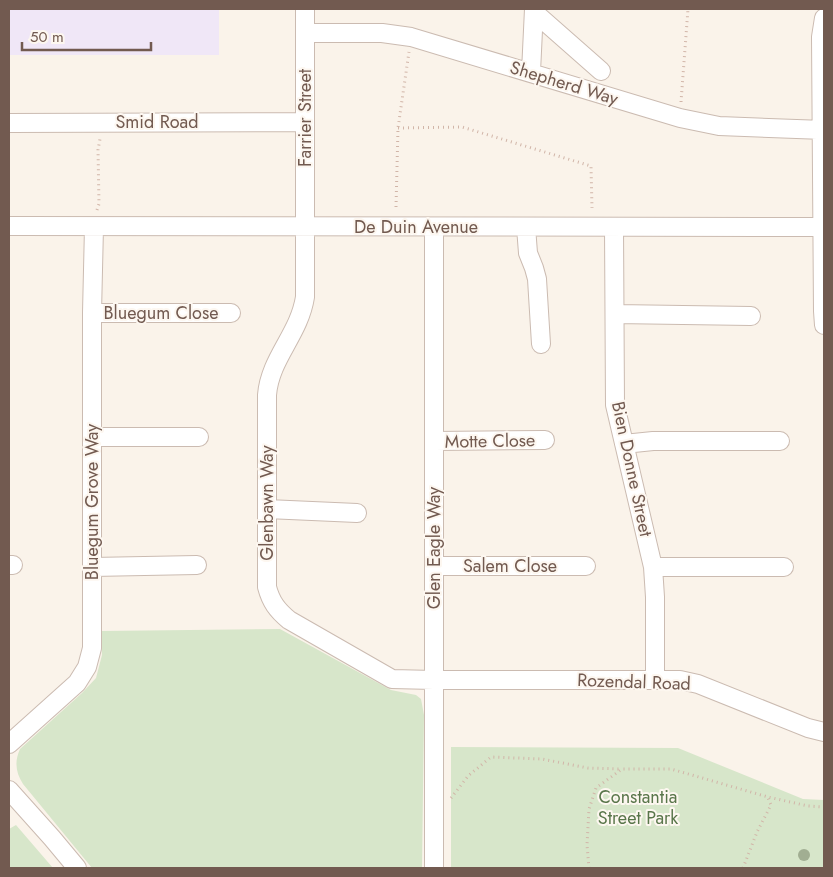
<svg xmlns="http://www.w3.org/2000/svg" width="833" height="877" viewBox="0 0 833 877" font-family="Jost,sans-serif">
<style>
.education{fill:#f0e7f7}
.green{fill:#d7e6ca}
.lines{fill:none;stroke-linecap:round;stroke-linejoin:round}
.minor-casing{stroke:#cbbbb1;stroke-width:20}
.path{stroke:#d1b5a8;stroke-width:3;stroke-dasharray:1 4;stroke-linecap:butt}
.minor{stroke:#fff;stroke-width:18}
.tree{fill:#a1ae92}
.labels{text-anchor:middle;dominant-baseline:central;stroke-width:4;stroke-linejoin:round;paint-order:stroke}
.street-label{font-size:18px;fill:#725a50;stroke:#fdf7f0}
.park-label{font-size:18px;fill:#59764a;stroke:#fdf7f0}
</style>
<rect width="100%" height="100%" fill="#faf3ea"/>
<!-- education -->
<path class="education" d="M9,9H219V55H9Z"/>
<!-- green -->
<path class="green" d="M280,629L391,690L416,695L421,699L424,715L422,868H92L23,784C16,773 14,762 20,749L82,693L96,678L102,655L101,631Z
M451,747L678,748L803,799L824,800V868H451Z
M16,825L53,868H9V829Z"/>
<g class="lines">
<defs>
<path id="minor" d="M305,9V297C299,335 270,358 267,395V587C271,602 277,610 289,620L392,679L434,680H680L698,684L808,728L824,732
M534,12L601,71
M824,18L821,37L823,311L824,325
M305,33H382L411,37L680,118L719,126L824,130
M531,72L534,9
M9,123L305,122
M9,226L824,227
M526,227L528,253L534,268L537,279L541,344
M614,227L615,405L653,567L655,597V680
M92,313H231
M615,314L751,316
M92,437H199
M434,441L545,440
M624,444L653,441H780
M267,509L357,513
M9,565H13
M434,566H586
M92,567L197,565
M653,567H784
M9,744L77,683L87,667L92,648V313L94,227
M9,790L52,838L77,868
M434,868V227"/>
</defs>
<!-- minor casing -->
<use href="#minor" class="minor-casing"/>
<!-- path -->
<path class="path" d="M681,102L688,9
M398,128L462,127L591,166L592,208
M396,207L398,128L409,52
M97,210L99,204L98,150L100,139
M451,798L468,776L491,757L542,759L588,768L621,769
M589,868L587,845L589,809L596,788L622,769H671L768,797L808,806L824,807
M743,868L757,832L771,805L768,798"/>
<!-- minor -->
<use href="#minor" class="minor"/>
</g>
<!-- trees -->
<circle class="tree" cx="804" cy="855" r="6"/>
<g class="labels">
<!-- street labels -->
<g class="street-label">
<text transform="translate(564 83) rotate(17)">Shepherd Way</text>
<text transform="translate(305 118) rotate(-90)">Farrier Street</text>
<text x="157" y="122">Smid Road</text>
<text x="416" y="227">De Duin Avenue</text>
<text x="161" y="313">Bluegum Close</text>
<text transform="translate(490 441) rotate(-1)">Motte Close</text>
<text transform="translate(632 469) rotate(78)">Bien Donne Street</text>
<text transform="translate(92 502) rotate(-90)">Bluegum Grove Way</text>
<text transform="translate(267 503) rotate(-90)">Glenbawn Way</text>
<text transform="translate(434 548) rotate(-90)">Glen Eagle Way</text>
<text x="510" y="566">Salem Close</text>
<text transform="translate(634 682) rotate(2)">Rozendal Road</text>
</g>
<!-- park labels -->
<g class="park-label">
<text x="638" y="797">Constantia<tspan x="638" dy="21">Street Park</tspan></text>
</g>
</g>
<!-- border -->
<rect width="833" height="877" fill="none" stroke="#725a50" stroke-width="20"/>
<!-- scale -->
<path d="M22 42v8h129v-8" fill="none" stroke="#725a50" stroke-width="2.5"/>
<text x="30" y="42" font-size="15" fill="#725a50" stroke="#fdf7f0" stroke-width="4" paint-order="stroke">50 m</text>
</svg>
